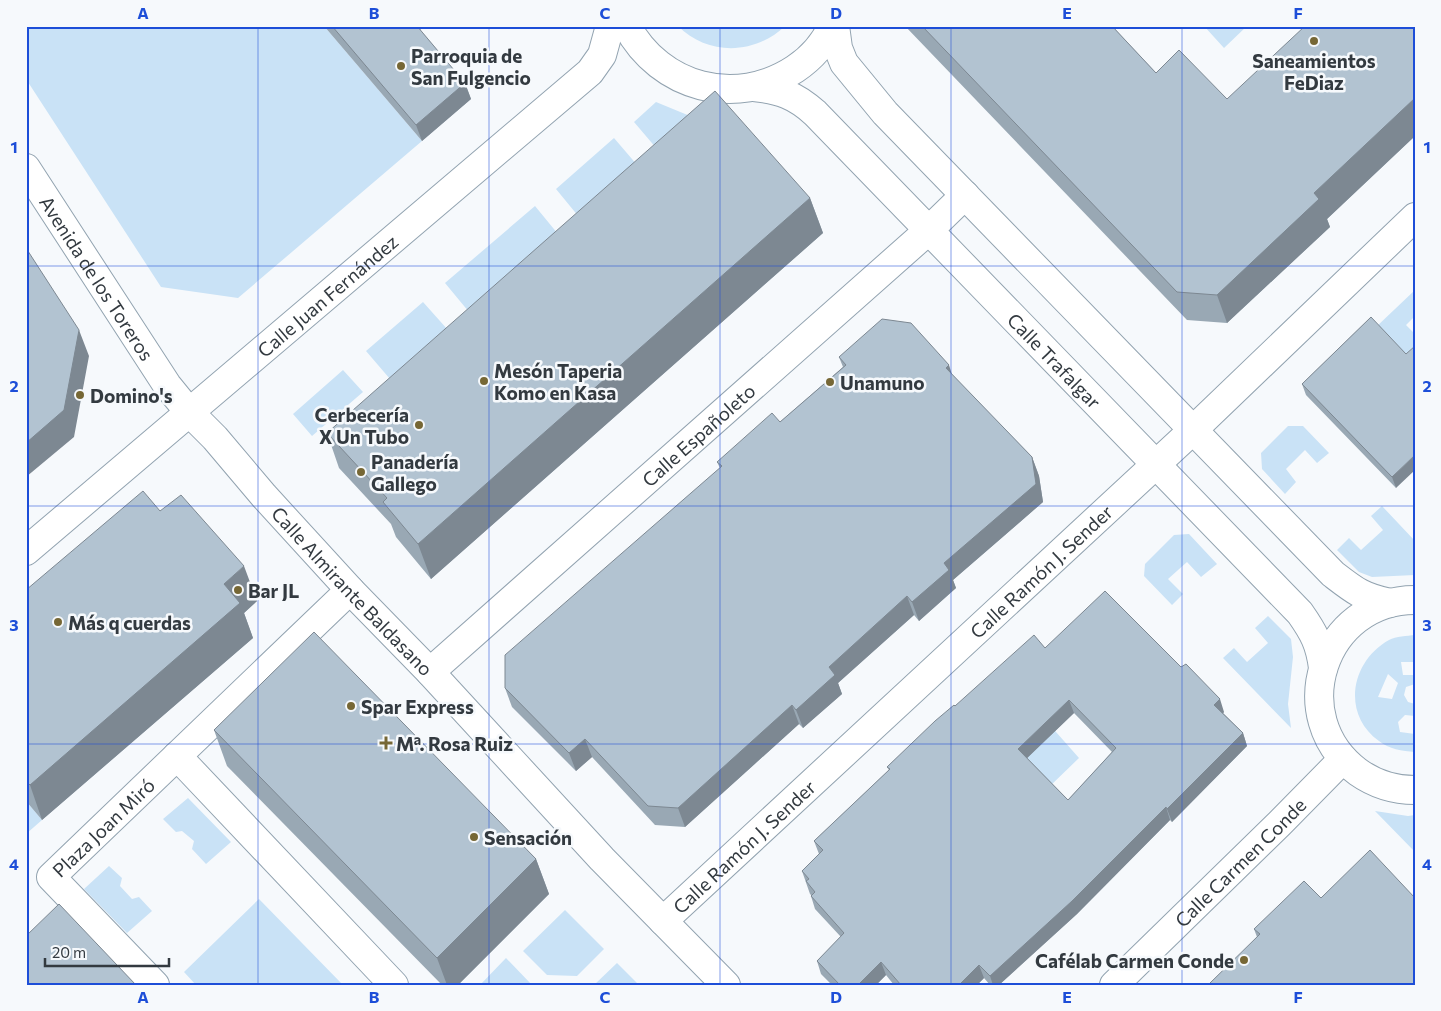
<svg xmlns="http://www.w3.org/2000/svg" width="1441" height="1011" viewBox="0 0 1441 1011" font-family="Commissioner,sans-serif">
<style>
.green{fill:#c9e2f6;fill-rule:evenodd}
.lines{fill:none;stroke-linecap:round;stroke-linejoin:round}
.street-casing{stroke:#92a3b0;stroke-width:30}
.secondary-casing{stroke:#92a3b0;stroke-width:30}
.street{stroke:#fff;stroke-width:28}
.secondary{stroke:#fff;stroke-width:28}
.wall{fill:#99a8b4;fill-rule:evenodd}
.shaded-wall{fill:#7d8892}
.building{fill:#b2c3d1;stroke:#7d8892;fill-rule:evenodd}
.grid{fill:none;stroke:#1d4ed8;stroke-width:1;stroke-opacity:0.55}
.poi-dot{fill:#766735;stroke:#f6f9fc;stroke-width:2}
.labels{text-anchor:middle;dominant-baseline:central;stroke-width:5;stroke-linejoin:round;paint-order:stroke}
.poi-label{font-size:19px;font-weight:bold;fill:#333a40;stroke:#f6f9fc;text-anchor:start}
.street-label{font-size:19px;fill:#333a40;stroke:#f6f9fc}
.neatline{fill:none;stroke:#1d4ed8;stroke-width:2}
.grid-label{font-size:16px;text-anchor:middle;font-weight:bold;fill:#1d4ed8}
</style>
<rect width="100%" height="100%" fill="#f6f9fc"/>
<!-- green -->
<path class="green" d="M26,26H324L422,141L238,298L161,287L26,79Z
M678,26H785C755,55 708,56 678,26Z
M1204,26H1247L1224,48Z
M656,102L690,116L657,149L634,122Z
M614,138L638,166L579,217L556,189Z
M535,206L558,234L469,312L445,283Z
M1415,290V316L1406,325L1415,334V360L1410,365L1375,328Z
M423,302L448,330L390,379L366,351Z
M343,370L363,392L312,436L293,414Z
M1288,426H1303L1329,453L1317,463L1305,450L1286,469L1296,482L1285,494L1262,469L1261,453Z
M1382,506L1415,541V575L1372,577L1359,572L1337,550L1349,538L1361,550L1383,530L1371,516Z
M1189,534L1217,564L1201,577L1187,562L1168,579L1183,594L1172,605L1144,576L1145,564L1174,535Z
M1268,616L1291,639L1293,657L1288,704L1291,728L1223,658L1234,648L1247,662L1268,643L1255,628Z
M1415,635V662H1401L1403,675H1415V684L1406,687L1404,695L1408,702L1415,704V716L1405,715L1398,722L1400,732L1415,734V752C1402,751 1389,749 1379,741C1341,714 1351,661 1389,640C1396,636 1407,636 1415,635ZM1388,674L1398,683L1392,699L1378,697Z
M1041,715L1079,758L1048,788L1010,746Z
M188,798L231,842L206,864L192,849L194,841L182,831L176,832L163,819Z
M26,801L42,820L26,834Z
M1375,811L1408,816L1415,815V852Z
M109,866L122,878L120,886L132,899L139,897L152,911L127,933L84,889Z
M259,899L343,985H196L184,972Z
M565,910L604,949L577,976L547,975L523,951Z
M506,958L532,985H480Z
M617,963L639,985H594Z"/>
<g class="lines">
<defs>
<g id="street">
<path id="s1" d="M26,168L167,385L189,412L215,438L264,496L350,590L430,672L602,859L726,985"/>
<path id="s2" d="M430,672L929,230L965,195"/>
<path d="M177,756L394,985"/>
<path id="s3" d="M663,921L1193,430L1415,217"/>
<path id="s4" d="M155,985L51,877L350,590"/>
<path id="s5" d="M1114,985L1280,823L1343,759"/>
</g>
<g id="secondary">
<path d="M627,26C660,88 736,108 795,69C810,59 824,44 832,26"/>
<path d="M835,26L838,48L844,63L885,113L1333,574C1355,591 1362,597 1390,603"/>
<path id="s6" d="M754,87C780,90 795,95 815,113L1300,613C1314,633 1320,644 1323,668"/>
<path id="s7" d="M26,551L590,72L602,55L610,26"/>
<path d="M1415,600C1323,600 1284,717 1358,772C1375,784 1394,790 1415,790"/>
</g>
</defs>
<!-- street casing -->
<use href="#street" class="street-casing"/>
<!-- secondary casing -->
<use href="#secondary" class="secondary-casing"/>
<!-- street -->
<use href="#street" class="street"/>
<!-- secondary -->
<use href="#secondary" class="secondary"/>
</g>
<!-- wall -->
<path class="wall" d="M324,26H424L420,30L465,83L471,99L422,141Z
M905,26H1112L1156,73L1227,99L1415,26V136L1327,219L1330,227L1227,323L1187,320Z
M810,198L823,233L431,579L396,537L391,524L339,468L327,433Z
M1371,317L1396,488L1306,395L1302,384Z
M839,357L952,375L1032,457L1039,476L1043,502L953,580L956,588L919,621L914,615L838,683L842,694L803,728L799,724L685,827L655,825L592,757L576,771L512,707L505,688L720,468L717,462L780,422L843,367Z
M160,511L257,601L244,613L253,638L42,820L26,801V590Z
M1045,648L1224,712L1223,713L1243,733L1247,746L1172,822L1170,820L1077,914L999,985H990L984,978L977,985H894L886,975L876,985H832L821,974L817,961L841,937L815,909L811,896V895L810,894L802,871L819,854L814,841L889,770L887,767L955,706ZM1074,713L1112,752L1068,800L1027,758Z
M214,730L536,859L549,894L458,985H442L227,766Z
M1321,898L1257,937L1254,929Z"/>
<!-- shaded-wall -->
<path class="shaded-wall" d="M413,26H424L416,33Z
M465,83L471,99L422,141L416,125Z
M1415,98V136L1327,219L1330,227L1227,323L1217,295L1314,193Z
M810,198L823,233L431,579L418,544Z
M79,330L89,356L74,437L26,477V443Z
M949,365L955,384L946,368Z
M1415,455V470L1396,488L1392,477Z
M1032,457L1039,476L1043,502L953,580L956,588L919,621L912,602L944,563Z
M244,566L257,601L244,613L253,638L42,820L30,785L224,584Z
M907,596L914,615L838,683L842,694L803,728L796,710L829,667Z
M1220,699L1224,712L1219,718L1214,705Z
M1069,700L1074,713L1023,762L1018,749Z
M792,705L799,724L685,827L678,808Z
M1243,733L1247,746L1172,822L1167,809Z
M585,739L592,757L576,771L569,753Z
M1166,807L1170,820L1077,914L999,985H993L990,976Z
M536,859L549,894L458,985H447L437,958Z
M881,962L886,975L876,985H858Z
M979,965L984,978L977,985H959Z"/>
<!-- building -->
<path class="building" d="M332,26H417L465,83L416,125Z
M922,26H1112L1156,73L1179,50L1227,99L1305,26H1415V98L1314,193L1319,199L1217,295L1177,292Z
M715,91L810,198L418,544L383,502L387,498L327,433Z
M26,248L79,330L64,410L26,443Z
M1371,317L1406,354L1415,346V455L1392,477L1302,384Z
M882,319L911,323L949,365L946,368L1032,457L1036,484L944,563L949,570L912,602L907,596L829,667L835,675L796,710L792,705L678,808L648,806L585,739L569,753L505,688V655L722,466L717,462L772,413L780,422L846,365L839,357Z
M143,491L160,511L181,495L244,566L224,584L240,603L30,785L26,781V590Z
M1105,591L1181,667L1186,664L1220,699L1214,705L1243,733L1167,809L1166,807L1072,901L990,976L979,965L959,985H901L881,962L858,985H840L817,961L844,933L811,896L815,892L806,881L809,879L802,871L823,850L814,841L890,769L887,767L935,721L954,705L955,706L1034,635L1045,648ZM1069,700L1116,748L1068,800L1018,749Z
M314,632L536,859L437,958L214,730Z
M1370,850L1415,898V985H1208L1260,934L1254,929L1304,881L1321,898Z
M59,904L136,985H26V936Z"/>
<!-- grid -->
<path class="grid" d="M258,26V985M489,26V985M720,26V985M951,26V985M1182,26V985M26,266H1415M26,506H1415M26,744H1415"/>
<!-- markers -->
<g class="poi-dot">
<circle cx="1314" cy="41" r="5"/>
<circle cx="401" cy="66" r="5"/>
<circle cx="484" cy="381" r="5"/>
<circle cx="830" cy="382" r="5"/>
<circle cx="80" cy="395" r="5"/>
<circle cx="419" cy="425" r="5"/>
<circle cx="361" cy="472" r="5"/>
<circle cx="238" cy="590" r="5"/>
<circle cx="58" cy="622" r="5"/>
<circle cx="351" cy="706" r="5"/>
<path d="M383.5 735.5h5v5h5v5h-5v5h-5v-5h-5v-5h5z"/>
<circle cx="474" cy="837" r="5"/>
<circle cx="1244" cy="960" r="5"/>
</g>
<g class="labels">
<!-- poi labels -->
<g class="poi-label">
<text x="411" y="55">Parroquia de<tspan x="411" dy="22">San Fulgencio</tspan></text>
<text x="1314" y="60" text-anchor="middle">Saneamientos<tspan x="1314" dy="22">FeDiaz</tspan></text>
<text x="494" y="370">Mesón Taperia<tspan x="494" dy="22">Komo en Kasa</tspan></text>
<text x="840" y="382">Unamuno</text>
<text x="90" y="395">Domino's</text>
<text x="409" y="414" text-anchor="end">Cerbecería<tspan x="409" dy="22">X Un Tubo</tspan></text>
<text x="371" y="461">Panadería<tspan x="371" dy="22">Gallego</tspan></text>
<text x="248" y="590">Bar JL</text>
<text x="68" y="622">Más q cuerdas</text>
<text x="361" y="706">Spar Express</text>
<text x="396" y="743">Mª. Rosa Ruiz</text>
<text x="484" y="837">Sensación</text>
<text x="1234" y="960" text-anchor="end">Cafélab Carmen Conde</text>
</g>
<!-- street labels -->
<g class="street-label">
<text stroke="none"><textPath href="#s1" startOffset="131">Avenida de los Toreros</textPath></text>
<text stroke="none"><textPath href="#s7" startOffset="395">Calle Juan Fernández</textPath></text>
<text stroke="none"><textPath href="#s6" startOffset="412">Calle Trafalgar</textPath></text>
<text stroke="none"><textPath href="#s2" startOffset="358">Calle Españoleto</textPath></text>
<text stroke="none"><textPath href="#s3" startOffset="515">Calle Ramón J. Sender</textPath></text>
<text stroke="none"><textPath href="#s1" startOffset="536">Calle Almirante Baldasano</textPath></text>
<text stroke="none"><textPath href="#s4" startOffset="222">Plaza Joan Miró</textPath></text>
<text stroke="none"><textPath href="#s3" startOffset="110">Calle Ramón J. Sender</textPath></text>
<text stroke="none"><textPath href="#s5" startOffset="176">Calle Carmen Conde</textPath></text>
</g>
</g>
<!-- border -->
<rect width="1441" height="1011" fill="none" stroke="#f6f9fc" stroke-width="55"/>
<!-- scale -->
<path d="M45 958v8h124v-8" fill="none" stroke="#333a40" stroke-width="2.5"/>
<text x="52" y="958" font-size="15" fill="#333a40" stroke="#f6f9fc" stroke-width="4" paint-order="stroke">20 m</text>
<rect x="28" y="28" width="1386" height="956" class="neatline"/>
<g class="grid-label">
<text x="143" y="19">A</text>
<text x="374" y="19">B</text>
<text x="605" y="19">C</text>
<text x="836" y="19">D</text>
<text x="1067" y="19">E</text>
<text x="1298" y="19">F</text>
<text x="14" y="153">1</text>
<text x="1427" y="153">1</text>
<text x="14" y="392">2</text>
<text x="1427" y="392">2</text>
<text x="14" y="631">3</text>
<text x="1427" y="631">3</text>
<text x="14" y="870">4</text>
<text x="1427" y="870">4</text>
<text x="143" y="1003">A</text>
<text x="374" y="1003">B</text>
<text x="605" y="1003">C</text>
<text x="836" y="1003">D</text>
<text x="1067" y="1003">E</text>
<text x="1298" y="1003">F</text>
</g>
</svg>
